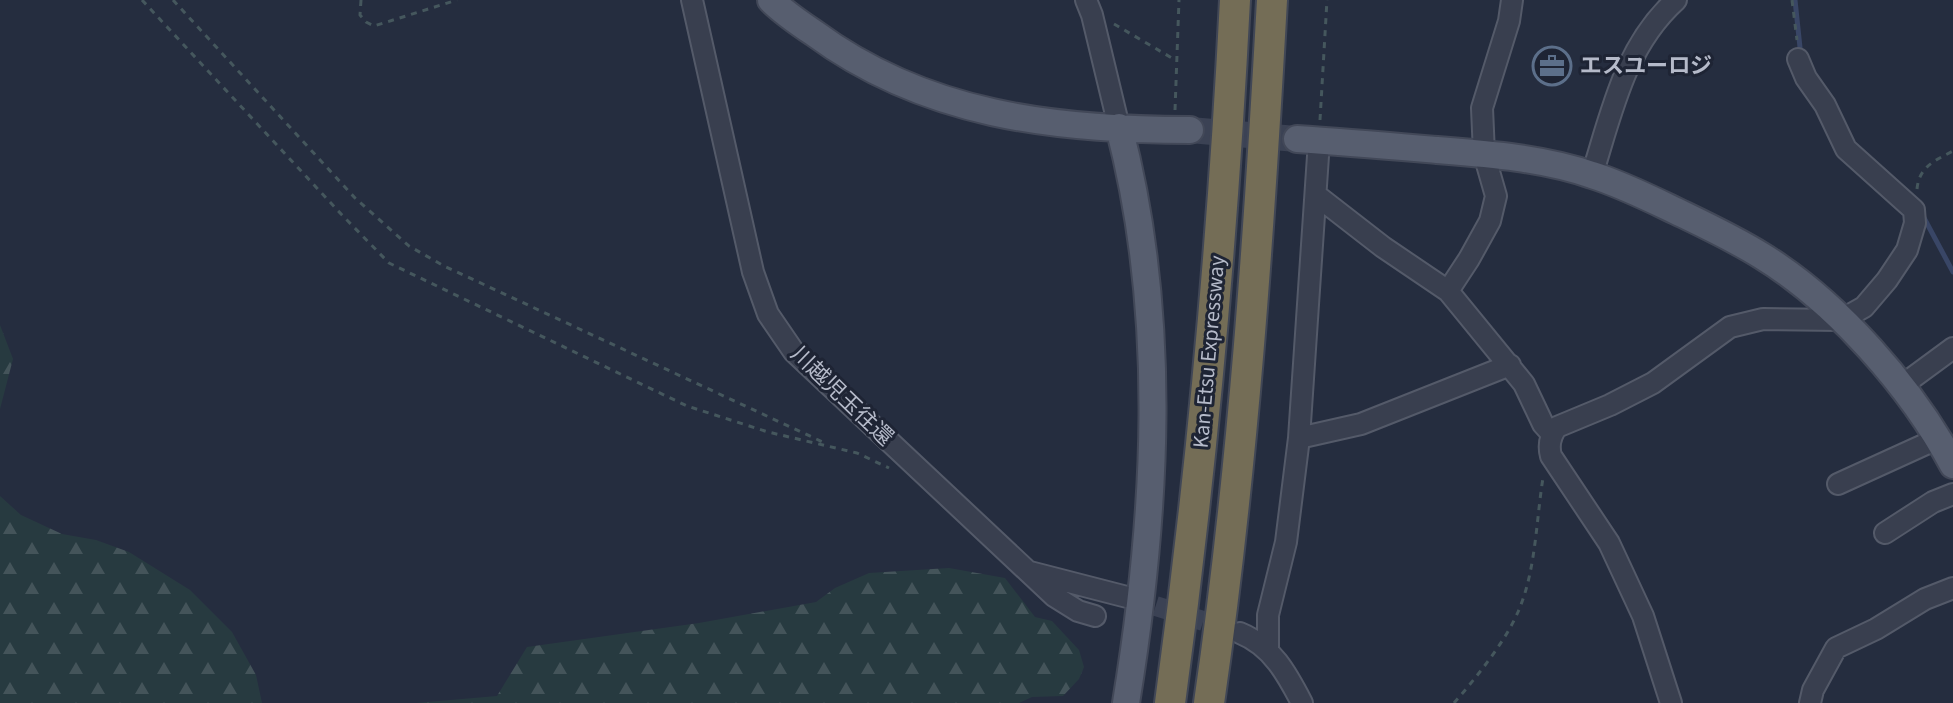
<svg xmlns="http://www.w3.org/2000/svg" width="1953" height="703" viewBox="0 0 1953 703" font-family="'Source Sans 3','Noto Sans JP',sans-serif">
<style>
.forest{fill:url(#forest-firs)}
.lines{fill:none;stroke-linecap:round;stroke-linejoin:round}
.stream{stroke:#394666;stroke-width:5}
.minor-tunnel{stroke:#3b4254;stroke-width:20;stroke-dasharray:20 10;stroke-linecap:butt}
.major-tunnel{stroke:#3b4254;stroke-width:26;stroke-dasharray:26 13;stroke-linecap:butt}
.minor-casing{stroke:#545a69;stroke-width:24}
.major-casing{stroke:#424858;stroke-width:30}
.highway-casing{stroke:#414756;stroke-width:34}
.path{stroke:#45575d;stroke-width:3;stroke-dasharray:6 6;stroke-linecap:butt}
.minor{stroke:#393f4f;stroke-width:20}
.major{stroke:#575e6f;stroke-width:26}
.highway{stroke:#746d56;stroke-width:30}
.labels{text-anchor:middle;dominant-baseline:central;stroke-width:6;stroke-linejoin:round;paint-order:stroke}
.poi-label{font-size:22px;font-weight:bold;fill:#b5bac9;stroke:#1e2434;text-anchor:start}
.street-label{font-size:22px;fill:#b5bac9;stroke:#1e2434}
</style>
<defs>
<pattern id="forest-firs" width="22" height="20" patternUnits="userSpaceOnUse" patternTransform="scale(2)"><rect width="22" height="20" fill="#273a40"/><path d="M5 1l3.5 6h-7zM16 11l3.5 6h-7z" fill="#44545a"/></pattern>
</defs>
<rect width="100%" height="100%" fill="#252d3f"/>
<!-- forest -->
<path class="forest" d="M0,325L13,359L0,409Z
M0,496L21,515L62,534L96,540L129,552L190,590L232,632L256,675L262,703H0Z
M949,568L1005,578L1035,617L1052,621L1079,650L1084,667L1079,679L1063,696L1032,697L1019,703H416L497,696L527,647L699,623L816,602L835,588L869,573Z"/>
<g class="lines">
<!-- stream -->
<path class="stream" d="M1795,0L1801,57
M1923,216L1953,272"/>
<!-- minor-tunnel -->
<path class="minor-tunnel" d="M1127,597L1229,629"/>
<!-- major-tunnel -->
<path class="major-tunnel" d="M1190,130L1297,139"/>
<defs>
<path id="minor" d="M692,0L753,272L768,314L794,352L1054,596L1078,611L1095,616
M1086,0L1092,15L1119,127
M1592,175C1612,111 1625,46 1676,0
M1316,195L1383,247L1448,291L1524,384L1543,424L1552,434
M1448,291L1469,259L1490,221L1496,196L1484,154L1482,108L1509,21L1512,0
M1900,387L1953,348
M1299,438L1361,424L1510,365
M1838,484L1939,438
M1885,533L1933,502L1953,494
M1030,572L1127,597
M1240,633C1272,646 1287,674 1302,703
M1268,651V615L1286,542L1299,438L1319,141
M1671,703L1643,616L1609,543L1551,456C1548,445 1550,436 1557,427L1610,405L1653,383L1730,327L1763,319L1841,320L1864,307L1887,280L1907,250L1915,223L1914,210L1846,149L1825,105L1806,78L1798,59
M1810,703L1813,690L1836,648L1876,629L1925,599L1953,588"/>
<path id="major" d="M771,0C784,13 799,23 814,33C925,115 1055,130 1190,130
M1119,127C1168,315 1157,513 1126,703
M1297,139C1344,142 1390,146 1437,150C1488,154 1543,158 1592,175C1621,184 1649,198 1676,211C1705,225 1735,239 1762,256C1837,302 1912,388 1953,465"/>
<path id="highway" d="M1170,703C1202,470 1223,235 1235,0
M1209,703C1243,470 1259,235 1272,0"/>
</defs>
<!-- minor casing -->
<use href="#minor" class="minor-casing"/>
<!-- major casing -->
<use href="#major" class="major-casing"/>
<!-- highway casing -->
<use href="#highway" class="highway-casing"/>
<!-- path -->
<path class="path" d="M142,0L342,215L389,263L687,406L768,432L857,453L889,468
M173,0L355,198L409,246L444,266L827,444
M361,0L360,15L366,22L374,26L457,0
M1792,0L1797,40
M1114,24L1177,61
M1175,110L1179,0
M1320,120L1327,0
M1917,189C1919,167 1934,161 1953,151
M1454,703C1476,678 1505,642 1518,612C1536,571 1536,521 1543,478"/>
<!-- minor -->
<use href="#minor" class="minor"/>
<!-- major -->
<use href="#major" class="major"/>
<!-- highway -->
<use href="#highway" class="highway"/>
</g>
<!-- icons -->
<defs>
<symbol id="office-ring" viewBox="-11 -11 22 22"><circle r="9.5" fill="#1e2434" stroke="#5c6f8a" stroke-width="1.5"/><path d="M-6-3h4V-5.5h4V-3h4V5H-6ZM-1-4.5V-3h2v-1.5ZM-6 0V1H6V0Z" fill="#5c6f8a"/></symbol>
</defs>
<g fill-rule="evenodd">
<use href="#office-ring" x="1530" y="44" width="44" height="44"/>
</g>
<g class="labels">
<!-- poi labels -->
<g class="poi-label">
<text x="1580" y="66">エスユーロジ</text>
</g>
<!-- street labels -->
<g class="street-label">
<text transform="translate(1209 352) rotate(-85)">Kan-Etsu Expressway</text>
<text transform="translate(842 396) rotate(44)">川越児玉往還</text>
</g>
</g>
</svg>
